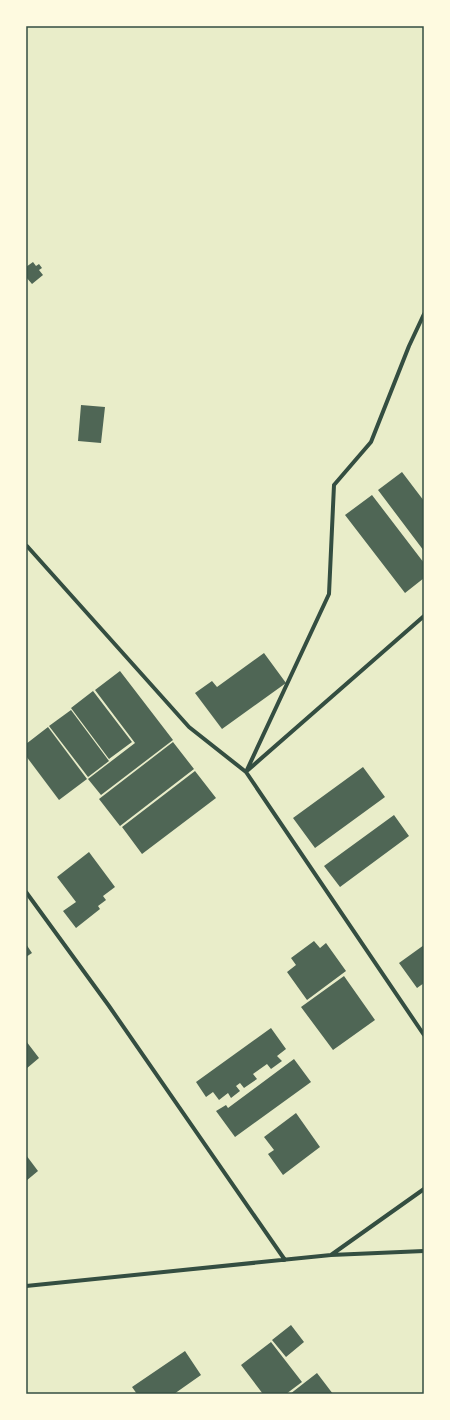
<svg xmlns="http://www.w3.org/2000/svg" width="450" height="1420" viewBox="0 0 450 1420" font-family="'Titillium Web',sans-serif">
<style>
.building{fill:#4f6655}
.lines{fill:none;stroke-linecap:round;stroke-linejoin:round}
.minor{stroke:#344e41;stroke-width:4}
.neatline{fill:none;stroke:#344e41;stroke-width:1.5}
</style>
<rect width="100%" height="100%" fill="#e9edc9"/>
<!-- building -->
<path class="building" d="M33,262L36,266L39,264L42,268L39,270L43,275L32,284L26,277V267Z
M81,405L105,407L101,443L78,441Z
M402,472L424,501V551L378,490Z
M372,495L424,563V578L405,593L345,515Z
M264,653L286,683L222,729L195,693L212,681L217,687Z
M120,671L173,740L101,795L88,779L135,743L95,690Z
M93,691L132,742L109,759L71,708Z
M71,710L109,761L88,777L49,726Z
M48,727L87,779L59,800L26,756V744Z
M173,742L194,769L120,826L99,799Z
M363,767L385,797L315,848L293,818Z
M195,771L216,798L142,854L122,827Z
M394,815L409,836L340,887L324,866Z
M89,852L115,887L103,896L106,900L98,906L100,909L76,928L63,911L76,902L57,877Z
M314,941L320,948L326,943L346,971L307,1000L287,972L296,965L291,958Z
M26,944L32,953L26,957Z
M424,945V983L417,988L399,963Z
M344,976L375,1020L333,1050L301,1007Z
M271,1028L286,1049L277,1056L282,1061L271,1069L267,1064L253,1074L257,1079L244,1088L240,1083L236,1086L240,1091L231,1098L228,1093L219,1100L213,1092L206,1097L196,1082Z
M26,1041L39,1058L26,1069Z
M294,1059L311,1082L235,1137L216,1111L226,1105L228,1108Z
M296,1113L320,1147L283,1175L268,1154L274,1150L264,1137Z
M26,1155L38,1171L26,1181Z
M291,1325L304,1342L286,1357L272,1340Z
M271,1342L302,1382L286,1394H263L241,1365Z
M185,1351L201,1375L174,1394H137L132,1387Z
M317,1373L333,1394H290Z"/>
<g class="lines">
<!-- minor -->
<path class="minor" d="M27,546L189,727L246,772L424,1035
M248,770L424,616
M246,772L329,594L334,485L371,442L409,346L424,314
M26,892L109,1006L285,1260
M331,1255L424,1189
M26,1286L331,1255L424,1251"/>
</g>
<!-- border -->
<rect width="450" height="1420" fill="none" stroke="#fefae0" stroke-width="54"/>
<rect x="27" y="27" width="396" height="1366" class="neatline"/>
</svg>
